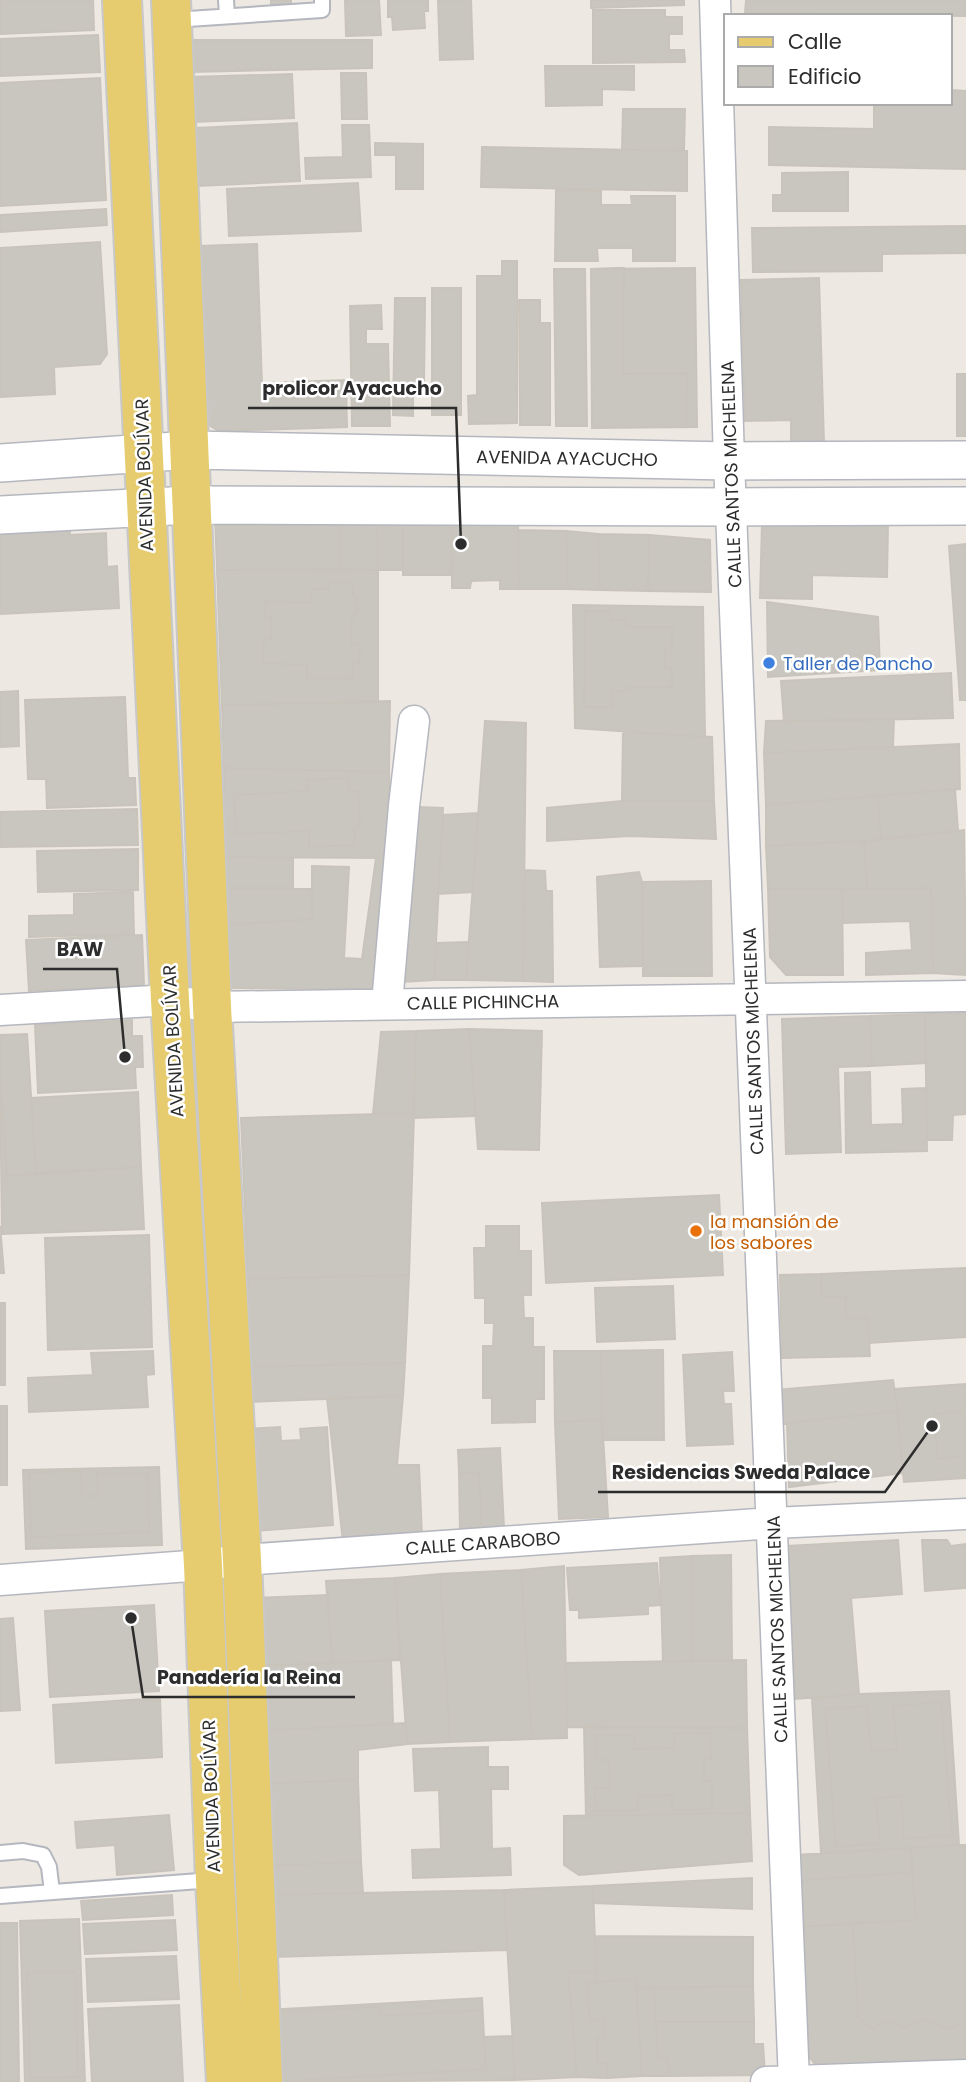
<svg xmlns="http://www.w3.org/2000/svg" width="966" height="2082" viewBox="0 0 966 2082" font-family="Poppins,sans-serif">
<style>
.building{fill:#c9c6bf;stroke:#c9c4bb;stroke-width:2}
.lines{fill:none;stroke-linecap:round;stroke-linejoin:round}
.service-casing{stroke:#b5b7bf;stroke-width:18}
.minor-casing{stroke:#b5b7bf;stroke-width:33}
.tertiary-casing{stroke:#b5b7bf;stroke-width:40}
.primary-casing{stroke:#c8c8c8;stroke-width:42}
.service{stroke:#fff;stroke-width:14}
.minor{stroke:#fff;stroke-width:30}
.tertiary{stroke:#fff;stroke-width:37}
.primary{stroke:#e6cc6e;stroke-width:38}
.shop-dot{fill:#3f7fe0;stroke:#fff;stroke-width:2.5}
.food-dot{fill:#e8710a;stroke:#fff;stroke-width:2.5}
.labels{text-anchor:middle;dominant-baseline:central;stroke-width:5;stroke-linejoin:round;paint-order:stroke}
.street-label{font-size:18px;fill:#2d2d2d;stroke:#fff}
.shop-label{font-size:18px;fill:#366cbe;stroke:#fff;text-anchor:start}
.food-label{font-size:18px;fill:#c56008;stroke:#fff;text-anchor:start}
.leader{fill:none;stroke:#2d2d2d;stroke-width:2.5}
.callout-dot{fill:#2d2d2d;stroke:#fff;stroke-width:2.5}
.callout-label{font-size:19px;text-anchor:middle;font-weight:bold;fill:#2d2d2d;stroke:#fff;stroke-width:5;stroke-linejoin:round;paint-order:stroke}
</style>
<rect width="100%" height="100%" fill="#ede8e1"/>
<!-- building -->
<path class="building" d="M0,0H93L94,30L0,34Z
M271,0H291L292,20L258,22L257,7L271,6Z
M345,0H379L381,35L346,36Z
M388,0H428V11H424L425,28L393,30L392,17H388Z
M438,0H471L473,59L440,60Z
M591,0H684V5L591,8Z
M746,0H966V16L745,13Z
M593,10H665V17H682V34H669V50H684L685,62L593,63Z
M98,35L100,72L0,76V39Z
M189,40H372V68L191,72Z
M545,66H634V90L602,89V105L546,106Z
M341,73H366L367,119H342Z
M292,74L294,118L193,122L191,77Z
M100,78L106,200L0,206V83Z
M950,90L966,91V169L769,165V127L874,129V104L857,103H950Z
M623,109H685L684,150H622Z
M297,123L300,181L198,186L196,128Z
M342,125H369L371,177L306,179L305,158L343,157Z
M375,143L423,144V189H396V155H375Z
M482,147L687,151V191L481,187Z
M848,172V211H773V195H782V173Z
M358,183L361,231L229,236L227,189Z
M556,190L601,191V205H632L631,196H675V261H633V248H597L598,261H555Z
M106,209L107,225L0,232V215Z
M966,226V253L882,254V271L753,272L752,228Z
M100,242L107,354L100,364L54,367L55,394L0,397V248Z
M257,244L262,383L346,380L347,427L219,431L207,424L199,246Z
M502,261H517V423L469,424L468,396L477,395V276H502Z
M624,268L623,374L687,373L686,427L592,428L591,269Z
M695,268L697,427L592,428L591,269Z
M554,269H585L587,426H556Z
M819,278L824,444L791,445V420L745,421L741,280Z
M432,288H461V415H432Z
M395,298H425L424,385L413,384V416L393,415Z
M519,300H540V323H550V425H520Z
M381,305L382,329H366V344H388L390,426H352L350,306Z
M957,374H966V436H957Z
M215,515H340V569L217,570Z
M340,515L377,516L378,570L340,569Z
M377,521H403V570H378Z
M403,521H452L451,575H403Z
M452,521L518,522L519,589H500V580L471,581L470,588H452Z
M762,523L888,525L887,577L812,575V599L760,598Z
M70,525V535L106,533L107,567L117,566L119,608L0,614V528Z
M518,530L566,531L568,589H519Z
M566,531L598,534L600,590L568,589Z
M598,534L649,535L648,591L600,590Z
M649,535L710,540L711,592L648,591Z
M966,544V700H960L949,546Z
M217,570H378V702L222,705Z
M329,582L353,583V596L357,597L356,615H352L351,644L360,645L359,665L353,662L352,679L307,678V665L263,663L264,639H271V617H265L266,601L311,603L312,589H328Z
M767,602L878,617L880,670L768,677Z
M573,605L703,607L705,737L575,728Z
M585,611H611V620H626L627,627H672V648H665V668H672V687H629L628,691H612V707H584Z
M951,673L953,718L784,722L781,681Z
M18,691L19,746L0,747V692Z
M125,697L128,778H135L136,805L47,808L46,779H28L25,700Z
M390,701L389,772L224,768L222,705Z
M894,719L893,747L764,753L766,721Z
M485,721L526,723L523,981L466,980Z
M623,732L712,737L714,801H622Z
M959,744L960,789L766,805L764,753Z
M224,768L389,772L391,858L225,857Z
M348,778L349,791H358L360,825L354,826L355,845L309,847V831L236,834L234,795L308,791L307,780Z
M955,789L958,831L881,840L878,796Z
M878,796L881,840L766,846V805Z
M622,801H714L716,839L630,836L547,841V808Z
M417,807L443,808L434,980L403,982Z
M137,809L138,845L0,847V812Z
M478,813L473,892L438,894L443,815Z
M964,830L966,975L933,973L931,888L867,889L864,841Z
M864,841L867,889H768L766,846Z
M138,849V890L38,892L37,851Z
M225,857L293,858V888H225Z
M376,858H391L379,989L229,988L227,925L312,919V866L349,867L344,958L362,959Z
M525,870L545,871L546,891H552L553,982L523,981Z
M639,872L642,882L643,966L600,967L597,877Z
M711,881L712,976H643L642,882Z
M225,888L312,889V919L227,925Z
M931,888L933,973L866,975V953L912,950L910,921L843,923L842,889Z
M768,889H842L843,975H786L770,957Z
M133,892L134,934L29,937V916L74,915V894Z
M142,935L144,985L29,991L26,940Z
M469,942L466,980H434L436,943Z
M966,1013V1114L953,1115L952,1140H927L925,1014Z
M925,1014L926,1063L872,1066L870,1016Z
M870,1016L872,1066L838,1067L841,1152L786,1154L782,1019Z
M132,1020V1036H142L143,1067H135L136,1088L38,1093L35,1025Z
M469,1029L476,1116L413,1118L416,1031Z
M469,1029L542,1031L539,1150L478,1149Z
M416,1031L414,1113L373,1114L381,1032Z
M27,1034L36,1173L7,1176L0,1076V1035Z
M870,1072L871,1125L903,1124L902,1089L926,1088L927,1151L846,1153L845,1073Z
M0,1076L7,1176L141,1167L144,1229L2,1234Z
M138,1092L141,1167L36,1173L31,1098Z
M414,1113L409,1275L248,1279L241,1118Z
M719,1195L723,1275L546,1283L542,1203Z
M0,1226L4,1273H0Z
M486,1226H519V1251H531V1295H523L524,1318H533V1347H544V1399H535V1422L492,1423V1398H483V1346H493L494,1323H485V1298H475L474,1248H486Z
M149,1235L152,1347L48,1350L45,1238Z
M966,1268V1337L869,1343L868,1318L846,1319V1296L822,1297L821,1274Z
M821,1274L822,1297L846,1296V1319L868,1318L870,1356L782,1358L780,1275Z
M409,1275L405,1363L250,1367L248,1279Z
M673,1286L675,1339L597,1342L595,1288Z
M0,1303H5V1385H0Z
M663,1350L664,1440H602L601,1351Z
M153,1351L154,1374L146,1375L148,1407L29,1412L28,1378L93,1375L91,1353Z
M554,1351H601L602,1420L555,1422Z
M732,1352L734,1391H723L724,1404H731L733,1444L687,1446L683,1355Z
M405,1363L403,1396L250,1402V1367Z
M893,1380L898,1411L779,1424L776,1390Z
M966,1384V1478L904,1482L895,1389Z
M403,1396L397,1465H419L422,1536L343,1542L327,1398Z
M0,1406H7V1485H0Z
M898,1411L903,1473L789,1487L787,1423Z
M966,1411V1456L938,1459L934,1414Z
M602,1420L608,1517L559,1519L555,1422Z
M280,1427L281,1441L301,1440L300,1429L327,1427L333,1525L254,1531L247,1429Z
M500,1448L504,1528L482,1529L479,1472L459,1473L458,1450Z
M159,1467L162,1545L26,1549L23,1470Z
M81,1471L82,1496H98L97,1474L147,1473L149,1532L31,1537L29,1473Z
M479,1472L482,1529L460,1531L459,1473Z
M898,1540L902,1594L851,1598L859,1694L795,1699L787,1546Z
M922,1540H947L951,1546L966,1544V1588L925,1591Z
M731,1555L732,1661H692V1556Z
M692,1556V1661L663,1662L660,1558Z
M657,1563L660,1605L648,1606V1614L579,1618V1610H570L567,1568Z
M564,1566L567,1738L532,1739L521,1570Z
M521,1570L532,1739L450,1742L440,1574Z
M440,1574L450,1742L407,1744L395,1578Z
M395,1578L400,1660L332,1663L326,1581Z
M328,1595L332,1663L254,1666L252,1598Z
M154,1605L159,1691L50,1697L45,1611Z
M13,1618L20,1710L0,1711V1619Z
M391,1660L393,1724L256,1731L254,1666Z
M746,1660L747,1728L567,1727L566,1663Z
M949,1691L959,1845L821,1853L812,1699L859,1694Z
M160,1698L162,1757L56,1763L53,1705Z
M941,1702L952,1835L904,1839L901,1796L876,1798L880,1843L836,1847L825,1709L867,1706L871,1751L897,1749L893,1706Z
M406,1723L407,1744L358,1750V1780L257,1784L256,1731Z
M584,1726L747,1728L750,1813L586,1816Z
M710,1733L711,1759H704V1781H712V1809L672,1810V1795L637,1796L638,1810L596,1811L595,1788H610L609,1760H596V1736L634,1735V1749L674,1748V1734Z
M488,1747V1767H508V1789H491L492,1849L510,1848L511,1875L413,1878L412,1850L441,1849L439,1790L415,1791L413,1749Z
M358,1780L361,1862L262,1866L257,1784Z
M750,1813L752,1861L579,1875L564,1865V1816Z
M169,1815L174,1870L117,1875L115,1845L77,1848L75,1822Z
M959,1845H966V2023L946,2029L925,2020L905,2028L886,2021L872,2029L858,2017L853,1923L916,1920L911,1848Z
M966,1845V2060L819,2069L810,2058L804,2045L798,1927L916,1920L911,1848Z
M911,1848L912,1872L797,1881L796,1855Z
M361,1862L363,1893L264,1895L262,1866Z
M912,1872L916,1920L798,1927L797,1881Z
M752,1878V1909L593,1903V1886Z
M593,1886L596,1971L568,1972L577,2077L515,2080L504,1890Z
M504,1890L507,1950L273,1957L264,1895Z
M172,1895L173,1915L83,1920L81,1901Z
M79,1919L85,2082H25L20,1921Z
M175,1920L177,1950L85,1954L83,1924Z
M0,1923H17L19,2082H0Z
M595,1936L753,1937V1986L636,1988V1979L597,1982Z
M176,1956L179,1999L88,2002L86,1959Z
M596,1971L597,1982L587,1983L590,2021L604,2020L605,2037L597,2038L598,2064L607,2063V2078L577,2077L568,1972Z
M75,1972L78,2077L30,2078L27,1973Z
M636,1979L642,2076L607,2078V2063L598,2064L597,2038L605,2037L604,2020L590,2021L587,1983Z
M753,1986L754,2022H656L654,1988Z
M636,1988H654L658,2058L667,2059L671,2076H642Z
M482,1998L484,2037L512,2036L515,2080L269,2082L266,2010Z
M179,2005L183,2082H92L88,2009Z
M379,2007L380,2016L482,2010L486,2069L284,2081L280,2012Z
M656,2022H754V2044H763L765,2075L671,2076L667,2059L658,2058Z"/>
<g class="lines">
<defs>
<path id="service" d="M226,0L227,16
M173,20L322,10V0
M0,1853L23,1851L43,1855L49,1867L52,1892
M0,1896L213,1880"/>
<path id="minor" d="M715,0L729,461L794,2082
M387,1004L404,806L414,721
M0,1010L170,1000L212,1007L966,996
M0,1580L203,1565L242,1560L773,1523L966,1514
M766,2082L966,2075"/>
<path id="tertiary" d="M0,463L190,450L729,461L966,460
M0,515L191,505L732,507L966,506"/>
<path id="primary" d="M122,0L170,1000L203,1565L215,1880L226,2082
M171,0L212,1007L242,1560L263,2082"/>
</defs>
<!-- service casing -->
<use href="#service" class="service-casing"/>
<!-- minor casing -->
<use href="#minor" class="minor-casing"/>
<!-- tertiary casing -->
<use href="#tertiary" class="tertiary-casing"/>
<!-- primary casing -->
<use href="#primary" class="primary-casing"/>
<!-- service -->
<use href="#service" class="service"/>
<!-- minor -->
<use href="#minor" class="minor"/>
<!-- tertiary -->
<use href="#tertiary" class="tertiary"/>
<!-- primary -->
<use href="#primary" class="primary"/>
</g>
<!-- markers -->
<circle class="shop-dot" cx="769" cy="663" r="7"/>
<circle class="food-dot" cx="696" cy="1231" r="7"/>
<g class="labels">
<!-- street labels -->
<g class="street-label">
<text transform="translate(567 458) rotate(1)">AVENIDA AYACUCHO</text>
<text transform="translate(731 474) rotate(-92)">CALLE SANTOS MICHELENA</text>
<text transform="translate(144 475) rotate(-92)">AVENIDA BOLÍVAR</text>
<text transform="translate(483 1002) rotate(-1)">CALLE PICHINCHA</text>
<text transform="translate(173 1041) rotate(-93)">AVENIDA BOLÍVAR</text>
<text transform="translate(753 1041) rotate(-92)">CALLE SANTOS MICHELENA</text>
<text transform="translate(483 1543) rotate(-4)">CALLE CARABOBO</text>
<text transform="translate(777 1629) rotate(-92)">CALLE SANTOS MICHELENA</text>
<text transform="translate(211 1796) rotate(-92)">AVENIDA BOLÍVAR</text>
</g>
<!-- shop labels -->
<g class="shop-label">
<text x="783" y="663">Taller de Pancho</text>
</g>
<!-- food labels -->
<g class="food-label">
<text x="710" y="1221">la mansión de<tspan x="710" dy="21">los sabores</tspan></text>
</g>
</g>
<!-- callouts -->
<path class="leader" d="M461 544L456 408H248M125 1057L117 969H43M932 1426L885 1492H598M131 1618L143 1697H355"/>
<g class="callout-dot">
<circle cx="461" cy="544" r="7"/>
<circle cx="125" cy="1057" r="7"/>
<circle cx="932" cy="1426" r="7"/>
<circle cx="131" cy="1618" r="7"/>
</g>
<g class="callout-label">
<text x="352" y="395">prolicor Ayacucho</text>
<text x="80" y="956">BAW</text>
<text x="741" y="1479">Residencias Sweda Palace</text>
<text x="249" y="1684">Panadería la Reina</text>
</g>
<!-- legend -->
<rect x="724" y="14" width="228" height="91" fill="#ffffff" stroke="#ababab" stroke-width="2"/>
<rect x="738" y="37" width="35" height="10" fill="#e6cc6e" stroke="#ababab" stroke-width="2"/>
<text x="788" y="49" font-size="21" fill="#2d2d2d">Calle</text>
<rect x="738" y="66" width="35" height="21" fill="#c9c6bf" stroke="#ababab" stroke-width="2"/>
<text x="788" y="84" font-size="21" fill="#2d2d2d">Edificio</text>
</svg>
